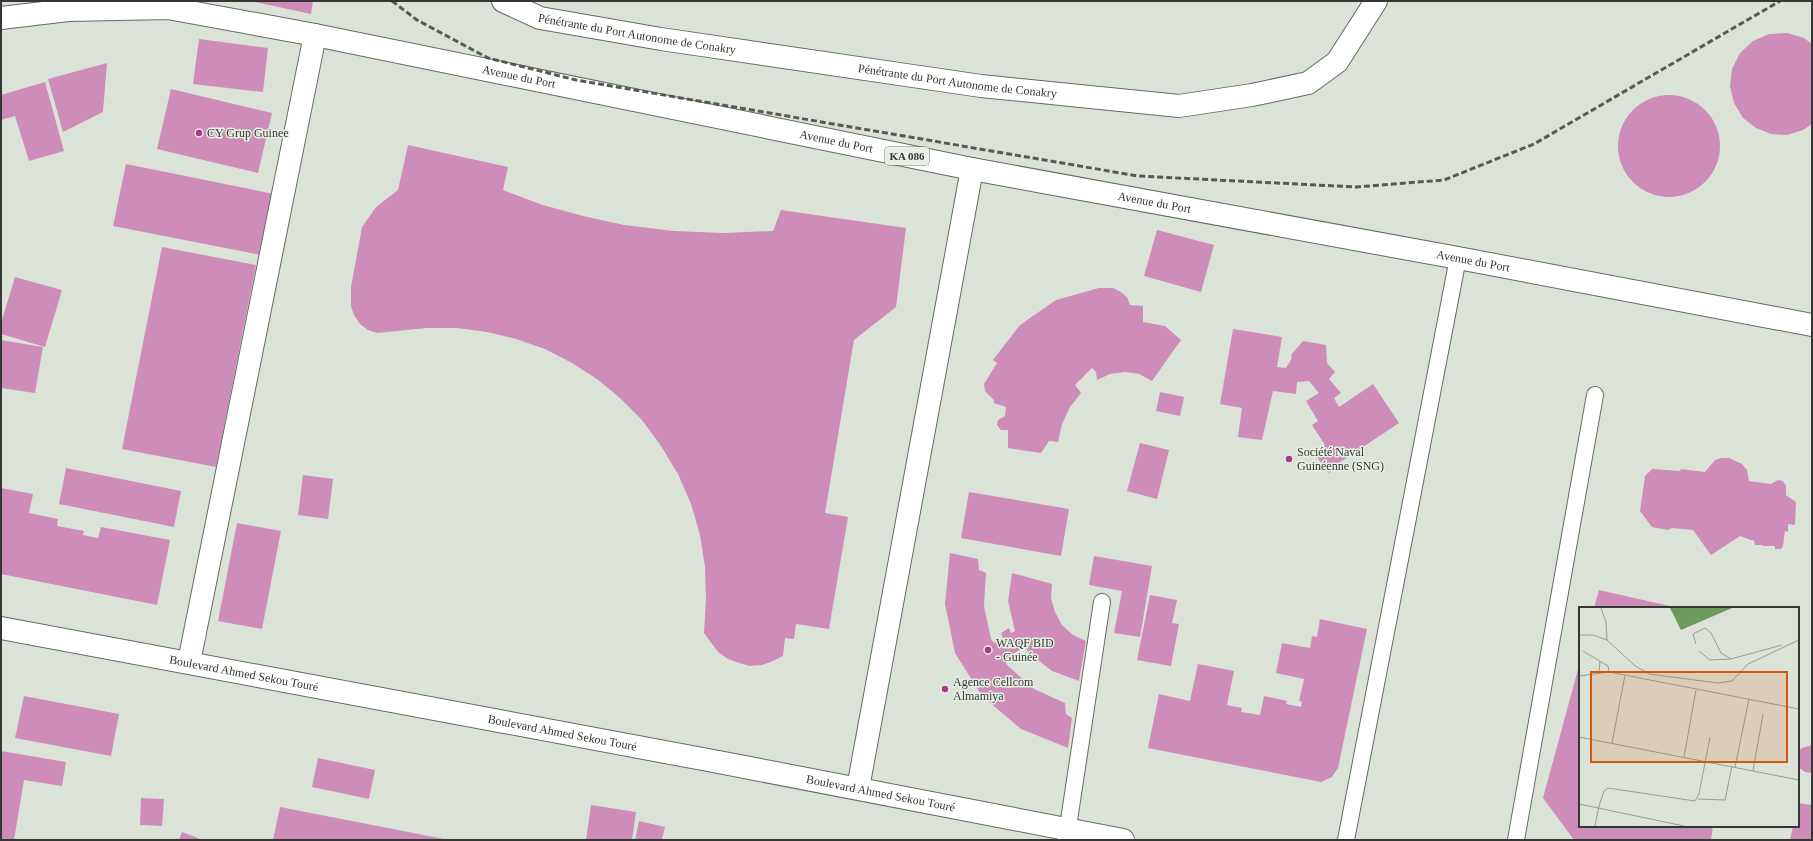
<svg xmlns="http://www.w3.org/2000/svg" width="1813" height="841" viewBox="0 0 1813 841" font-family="Georgia,serif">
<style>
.building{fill:#ce8db8}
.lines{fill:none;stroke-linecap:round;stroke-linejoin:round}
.lane-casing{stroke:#646b61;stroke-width:18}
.street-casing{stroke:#646b61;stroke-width:24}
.secondary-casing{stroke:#646b61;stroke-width:24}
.primary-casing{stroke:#646b61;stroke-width:24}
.lane{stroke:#fff;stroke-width:16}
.street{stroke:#fff;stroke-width:22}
.secondary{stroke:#fff;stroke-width:22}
.primary{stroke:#fff;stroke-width:22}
.rail{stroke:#575b55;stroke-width:3;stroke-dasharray:6 3;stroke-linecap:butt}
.poi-dot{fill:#ad378f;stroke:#e8f0e5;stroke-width:1.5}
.labels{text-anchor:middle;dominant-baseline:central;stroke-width:3;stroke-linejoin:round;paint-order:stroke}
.shield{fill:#e8f0e5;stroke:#6a6e68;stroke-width:1}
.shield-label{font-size:11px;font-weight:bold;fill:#343733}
.street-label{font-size:12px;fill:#343733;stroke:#e8f0e5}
.poi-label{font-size:12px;fill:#343733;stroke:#e8f0e5;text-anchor:start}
.inset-road{fill:none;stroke:#989e96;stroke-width:1}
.view{fill:#d65610;fill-opacity:0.15;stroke:#d65610;stroke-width:2}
.inset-edge{fill:none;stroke:#343733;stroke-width:2}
</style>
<rect width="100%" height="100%" fill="#dbe3d8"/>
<!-- building -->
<path class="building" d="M251,1H313L311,14Z
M1787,33L1804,38L1812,44V124L1803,130L1787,135L1771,134L1756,128L1743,118L1734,103L1730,86L1732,69L1740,53L1753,41L1769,34Z
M199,39L268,48L263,92L193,84Z
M107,63L103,112L63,132L48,79Z
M45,82L64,151L29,161L15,116L1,120V95Z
M171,89L272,113L258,173L157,149Z
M1618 146a51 51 0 1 1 102 0a51 51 0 1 1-102 0Z
M408,145L508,167L503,190L543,205L583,216L624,225L674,231L723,233L773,231L781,210L906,228L896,307L854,340L825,513L848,517L829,629L796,624L794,639L785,638L783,656L773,661L762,665L750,666L739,663L728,659L718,652L704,633L706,600L705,567L700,535L691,504L678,474L661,446L642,420L620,398L597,379L572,363L545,349L516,339L487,332L457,328H427L377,333L368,330L360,324L354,315L351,306V287L362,227L376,207L398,190Z
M126,164L279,195L266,256L113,226Z
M1157,230L1214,245L1201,292L1144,276Z
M162,247L256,265L216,467L122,449Z
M15,277L62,290L45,347L1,334V323Z
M1099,288H1113L1121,292L1127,297L1130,305L1143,306V322L1165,326L1181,340L1152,381L1139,374L1125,372L1110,374L1097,380L1096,372L1092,368L1075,385L1081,393L1070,407L1062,424L1058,442L1049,441L1041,453L1008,448V430H1001L997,425L998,420L1005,416L1006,407L994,403V400L985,391L984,384L997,363L993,360L1020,325L1056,300Z
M1233,329L1282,337L1277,367L1286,368L1292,358L1291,355L1303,341L1326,345L1327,363L1335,372L1329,379L1341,393L1334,398L1339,407L1373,384L1399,423L1339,463L1340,464L1329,473L1314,453L1325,445L1312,425L1318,421L1306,401L1319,393L1309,381L1297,382L1296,394L1273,391L1262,440L1238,437L1242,408L1220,404Z
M1,340L43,347L35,393L1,388Z
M1160,392L1184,397L1180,416L1156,411Z
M1140,443L1169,450L1157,499L1127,491Z
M1721,458H1729L1742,464L1747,470L1749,481L1771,484L1778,480L1783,481L1786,486V495L1796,502L1795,525L1788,524V532L1785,531L1783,546L1781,549H1775V546H1762V545H1755L1754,541L1740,536L1711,555L1693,530L1672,528L1668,530L1652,527L1640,511L1645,476L1652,469L1680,471L1681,469L1705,472L1715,460Z
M66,468L181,491L174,527L59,504Z
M303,475L333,479L328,519L298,515Z
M1,488L33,494L29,513L58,519L57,526L84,531L83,535L98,538L101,527L170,540L157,605L1,574Z
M969,492L1069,509L1061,556L961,538Z
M237,523L281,531L262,629L218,621Z
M950,553L978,559L979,570L986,573L984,606L991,639L994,643L1003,638L1001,633L1009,628L1011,633L1015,631L1008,601L1012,573L1052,584L1051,598L1055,612L1062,625L1073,635L1086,641L1079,681L1052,671L1029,653L1025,647L1009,656L1006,664L1034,689L1065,703L1066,714L1072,718L1068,748L1021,729L982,696L955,653L945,604Z
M1094,556L1152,566L1140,637L1114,633L1122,591L1089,585Z
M1599,590L1674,607V608H1594Z
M1150,595L1177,600L1172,623L1179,624L1171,666L1137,660Z
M1320,619L1367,629L1338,768L1332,777L1321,782L1148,748L1159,694L1190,701L1198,664L1234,671L1227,705L1242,708L1241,712L1260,715L1264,696L1287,701L1286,704L1301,707L1302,702L1299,701L1304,679L1276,673L1282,643L1310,648L1312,636L1317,637Z
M1580,662V826H1713L1711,840H1574L1543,798Z
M24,696L119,714L111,756L15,738Z
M1812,745V773L1805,772L1798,767V751L1802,748Z
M1,751L66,762L62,786L24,780L14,840H1Z
M318,758L375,770L369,799L312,787Z
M141,798L164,799L162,826L140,825Z
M1798,803L1812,805V840H1790L1793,826H1798Z
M591,805L636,812L632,840H586Z
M280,807L444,839V840H273Z
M639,821L665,827L662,840H635Z
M182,832L203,840H179Z"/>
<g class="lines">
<defs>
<path id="lane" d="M1066,840L1102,602
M1346,840L1458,258
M1516,840L1595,395"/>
<path id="street" d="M189,662L315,35
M858,788L972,169"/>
<g id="secondary">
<path id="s1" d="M503,1L540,18L661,39L981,86L1179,106L1252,95L1308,83L1337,62L1376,1"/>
<path id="s2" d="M1,628L708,760L1123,840"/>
</g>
<g id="primary">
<path id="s3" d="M1,18L68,10L168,8L315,35L972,169L1458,258L1812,325"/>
</g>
</defs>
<!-- lane casing -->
<use href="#lane" class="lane-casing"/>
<!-- street casing -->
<use href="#street" class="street-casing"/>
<!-- secondary casing -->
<use href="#secondary" class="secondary-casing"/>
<!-- primary casing -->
<use href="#primary" class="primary-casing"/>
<!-- lane -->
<use href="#lane" class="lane"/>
<!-- street -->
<use href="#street" class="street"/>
<!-- secondary -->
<use href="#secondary" class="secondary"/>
<!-- primary -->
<use href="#primary" class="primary"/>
<!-- rail -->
<path class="rail" d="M392,1L417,20L488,58L576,80L1138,176L1356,187L1444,180L1534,144L1780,1"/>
</g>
<!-- markers -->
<g class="poi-dot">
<circle cx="199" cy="133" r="4"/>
<circle cx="1289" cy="459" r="4"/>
<circle cx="988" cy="650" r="4"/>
<circle cx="945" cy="689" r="4"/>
</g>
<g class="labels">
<!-- shield labels -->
<rect class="shield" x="885" y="147" width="44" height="18" rx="3"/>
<g class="shield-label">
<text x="907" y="156">KA 086</text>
</g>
<!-- street labels -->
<g class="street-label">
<text stroke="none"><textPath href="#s1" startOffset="139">Pénétrante du Port Autonome de Conakry</textPath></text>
<text stroke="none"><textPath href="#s3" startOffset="525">Avenue du Port</textPath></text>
<text stroke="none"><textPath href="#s1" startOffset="463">Pénétrante du Port Autonome de Conakry</textPath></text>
<text stroke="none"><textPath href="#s3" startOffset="849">Avenue du Port</textPath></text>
<text stroke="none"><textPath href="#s3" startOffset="1173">Avenue du Port</textPath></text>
<text stroke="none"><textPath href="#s3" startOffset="1497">Avenue du Port</textPath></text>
<text stroke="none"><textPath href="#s2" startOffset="247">Boulevard Ahmed Sekou Touré</textPath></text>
<text stroke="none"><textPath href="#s2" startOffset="571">Boulevard Ahmed Sekou Touré</textPath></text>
<text stroke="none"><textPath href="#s2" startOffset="895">Boulevard Ahmed Sekou Touré</textPath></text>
</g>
<!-- poi labels -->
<g class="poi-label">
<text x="207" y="133">CY Grup Guinee</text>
<text x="1297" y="452">Société Naval<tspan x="1297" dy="14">Guinéenne (SNG)</tspan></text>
<text x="996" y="643">WAQF BID<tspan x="996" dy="14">- Guinée</tspan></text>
<text x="953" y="682">Agence Cellcom<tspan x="953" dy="14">Almamiya</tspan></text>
</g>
</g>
<!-- overview -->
<g transform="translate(1579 607)">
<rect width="220" height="220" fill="#dbe3d8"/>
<path d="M91,1H153L102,23Z" fill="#6e995e"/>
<path class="inset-road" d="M22,1L27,15L28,33M0,28H14L28,33L55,58L70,67L139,76L153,74L169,57L220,33M117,37L114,27L126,21L132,26L142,46L152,52L131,53L120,44M4,44L29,59L30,65M152,52L203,38M20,66L21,54M0,69L30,65L220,102M0,130L220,173M33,136L46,68M105,150L117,83M156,160L170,92M174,164L184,107M119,192L146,193L153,159M0,197L105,219M16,219L20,199L25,184L29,181L116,194L120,187L131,130"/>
<path class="view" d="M12,65H208V155H12Z"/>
<rect width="220" height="220" class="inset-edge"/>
</g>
<!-- border -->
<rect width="1813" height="841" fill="none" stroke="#343733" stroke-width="4"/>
</svg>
